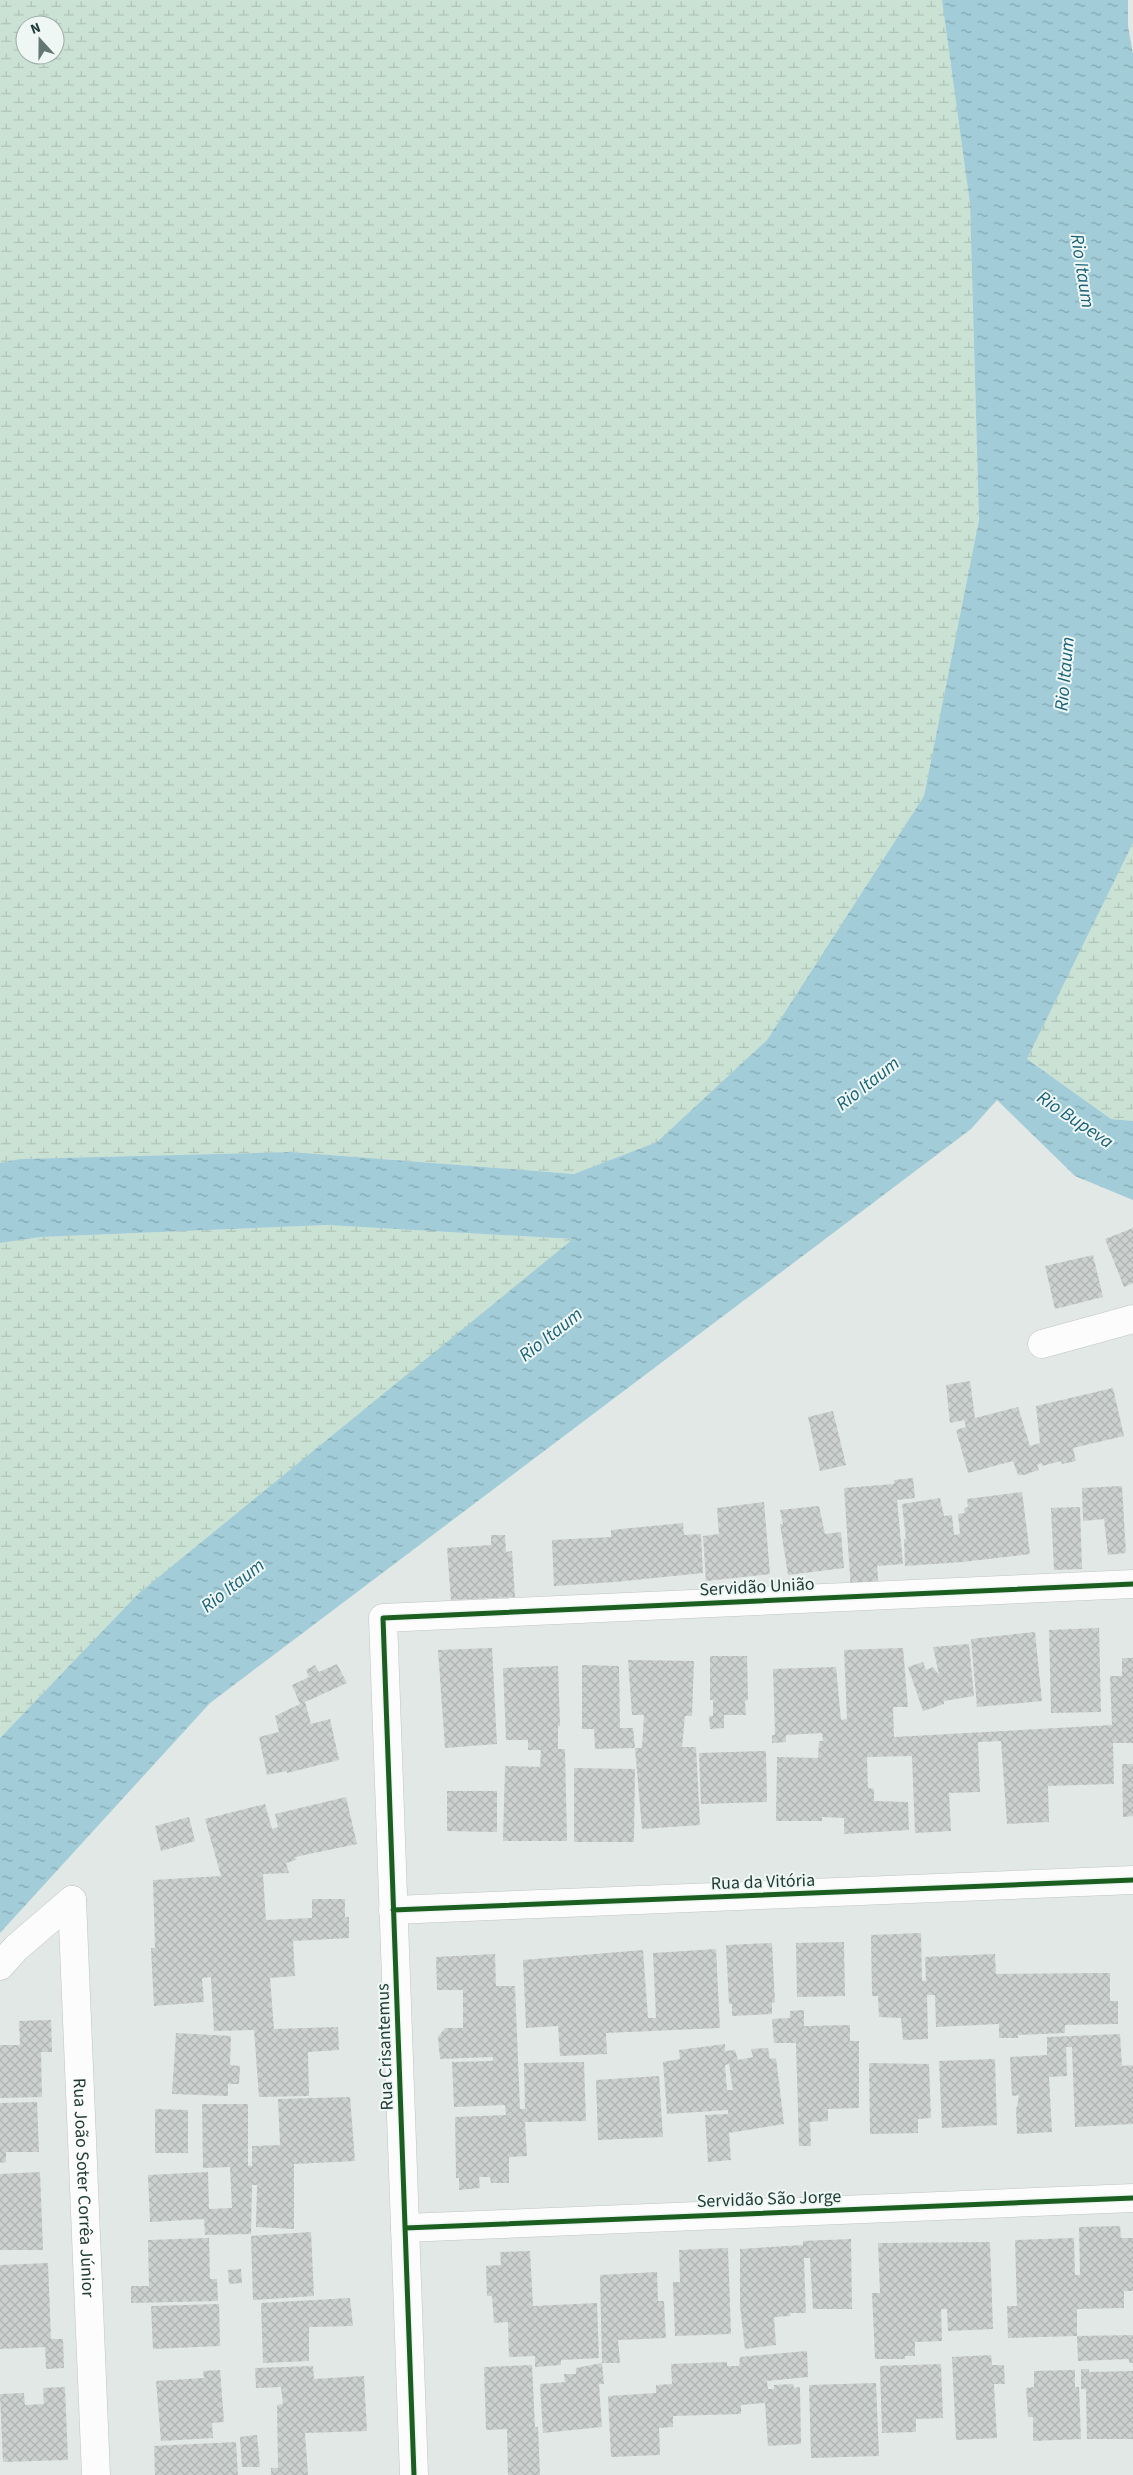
<svg xmlns="http://www.w3.org/2000/svg" width="1133" height="2475" viewBox="0 0 1133 2475" font-family="'Source Sans 3',sans-serif">
<style>
.wetland{fill:url(#wetland-marsh);fill-rule:evenodd}
.water{fill:url(#water-ripples)}
.building{fill:url(#building-cross-hatch);fill-rule:evenodd}
.lines{fill:none;stroke-linecap:round;stroke-linejoin:round}
.minor-casing{stroke:#bfc5c2;stroke-width:29}
.minor{stroke:#fbfcfb;stroke-width:28}
.cycleway-casing{stroke:#eff7f4;stroke-width:8}
.cycleway{stroke:#1b5e20;stroke-width:5}
.labels{text-anchor:middle;dominant-baseline:central;stroke-width:4;stroke-linejoin:round;paint-order:stroke}
.street-label{font-size:18px;fill:#203b35;stroke:#eff7f4}
.water-label{font-size:19px;font-style:italic;fill:#196178;stroke:#eff7f4}
</style>
<defs>
<pattern id="wetland-marsh" width="20" height="14" patternUnits="userSpaceOnUse" patternTransform="scale(1.25)"><rect width="20" height="14" fill="#cae2d3"/><path d="M1 5h8M5 5V1M11 12h8M15 12V8" fill="none" stroke="#adc3b6"/></pattern>
<pattern id="water-ripples" width="26" height="14" patternUnits="userSpaceOnUse" patternTransform="scale(1.25)"><rect width="26" height="14" fill="#a1ccd8"/><path d="M2 4q2-2 4 0t4 0M15 11q2-2 4 0t4 0" fill="none" stroke="#83a7b0"/></pattern>
<pattern id="building-cross-hatch" width="8" height="8" patternUnits="userSpaceOnUse" patternTransform="scale(1.25)"><rect width="8" height="8" fill="#ccd1cf"/><path d="M0 0l8 8M0 8l8-8" fill="none" stroke="#afb4b2"/></pattern>
</defs>
<rect width="100%" height="100%" fill="#e2e8e5"/>
<!-- wetland -->
<path class="wetland" d="M0,0H942L970,204L979,520L924,796L767,1040L657,1142L574,1174L291,1152L20,1159L0,1163ZM25,25H55V55H25Z
M1133,843V1121L1111,1119L1027,1059Z
M327,1225L574,1239L139,1593L0,1738V1243L41,1237Z"/>
<!-- water -->
<path class="water" d="M942,0H1128V26L1133,54V843L1027,1059L1111,1119L1133,1121V1200L1075,1176L997,1100L971,1129L210,1703L0,1933V1738L139,1593L573,1239L327,1225L41,1237L0,1243V1163L20,1159L291,1152L574,1174L657,1142L767,1040L924,796L979,520L970,204Z"/>
<!-- building -->
<path class="building" d="M1133,1228V1283L1124,1287L1105,1239Z
M1093,1255L1103,1297L1055,1309L1045,1266Z
M970,1381L975,1418L1018,1407L1030,1446L1040,1443L1036,1406L1113,1388L1124,1436L1073,1448L1076,1461L1062,1464L1061,1461L1042,1466V1463L1037,1465L1039,1470L1024,1475H1018L1013,1461L968,1473L956,1430L966,1427L964,1420L950,1423L946,1385Z
M833,1411L846,1465L820,1471L808,1417Z
M913,1478L915,1498L897,1500L903,1564L877,1566L879,1588L851,1590L844,1488L894,1484V1480Z
M1122,1486L1126,1553L1108,1555L1104,1519L1083,1521L1082,1488Z
M1022,1492L1030,1554L962,1562L905,1566L904,1539H906L902,1504L940,1498L944,1516L952,1515L954,1535L960,1534L958,1514L965,1513L964,1508L968,1507L967,1499Z
M764,1502L770,1574L706,1581L703,1536L719,1534L717,1508Z
M819,1506L825,1534L841,1532L844,1568L788,1575L780,1524H783L780,1510Z
M1080,1507L1082,1569L1054,1570L1051,1508Z
M683,1523L684,1535L701,1534L703,1573L615,1582L554,1586L552,1540L611,1537V1530Z
M491,1535H505L506,1552L512,1551L515,1597L451,1600L447,1548L491,1545Z
M1099,1628L1101,1712L1051,1713L1049,1630Z
M1035,1632L1042,1701L977,1707L971,1639Z
M969,1644L974,1696L944,1701V1704L923,1711L908,1667L923,1662L926,1670L933,1667L939,1675L933,1647Z
M492,1648L497,1744L445,1748L438,1650Z
M903,1648L908,1707H893L894,1737L1112,1725L1110,1676H1122V1658H1133V1743H1113L1114,1784L1048,1786L1049,1822L1007,1824L1001,1741L978,1742L980,1792L949,1793L951,1831L915,1833L912,1756L867,1757L868,1788L874,1789V1801L908,1802L909,1830L844,1834V1818L822,1817V1821H776L777,1757L818,1758L819,1741H823L822,1733L786,1735V1742L772,1743V1735H775L773,1669L836,1667L841,1720L847,1719L844,1650Z
M710,1656H747L748,1700L745,1701L746,1715H724V1728L710,1729L709,1716H713V1700H710Z
M628,1660L694,1661L692,1716H685L682,1747H696L700,1825L642,1829L635,1748H642L644,1715H632Z
M337,1664L347,1683L305,1702L311,1724L330,1719L339,1760L287,1773L286,1771L267,1775L259,1737L279,1732L275,1716L300,1704L292,1685L309,1677L306,1670L315,1665L319,1672Z
M582,1665L619,1666L620,1728H633L635,1748L595,1749L594,1729H582Z
M558,1666L560,1726H558V1749H565L567,1841H503L505,1766L540,1767L541,1750H528V1740H506L503,1668Z
M766,1751L767,1802L701,1804L699,1753Z
M1122,1764H1133V1816L1123,1817Z
M574,1768L635,1769L634,1842H574Z
M447,1791H497V1832L447,1831Z
M346,1797L357,1844L295,1857L296,1860L286,1863L289,1873L263,1874L266,1920L312,1918V1899H345V1917H349V1938L293,1941L295,1976L270,1978L274,2029L338,2027L339,2050L308,2052L309,2096L259,2097L254,2030L214,2031L211,1977L202,1978L204,2002L154,2006L151,1948H155L153,1880L221,1876L205,1819L265,1804L272,1829L278,1827L275,1814Z
M189,1817L195,1841L161,1851L155,1826Z
M921,1933L922,1981H926L925,1957L995,1954L996,1974L1110,1973V2001H1118V2024L1065,2025V2033L1018,2035V2038H999V2024L936,2027L935,1995H927L928,2039L903,2040L901,2018L879,2017L878,1996H872L871,1935Z
M844,1942L845,1996L797,1997L796,1943Z
M772,1943L775,2003L772,2002V2014L732,2016V2004H729L726,1945Z
M716,1949L720,2028L606,2033L607,2054L560,2056L558,2026L526,2028L523,1960L643,1950L648,2018H656L653,1953Z
M495,1954L496,1986H515L520,2109H525L524,2063L584,2062L586,2121L525,2122L527,2156L509,2157V2183H491L490,2177H479L480,2188L459,2190V2178H456L455,2117L506,2115L505,2105L454,2107L452,2062L493,2061V2057L440,2059L438,2037L445,2028H463V1990H437L436,1957Z
M804,2010V2026L850,2025V2041H859V2108L828,2109V2121L810,2122L811,2146H799L796,2043H774L772,2019L790,2018V2011Z
M51,2020L52,2052H41L42,2097L0,2098V2045H20L19,2021Z
M176,2033L231,2036L230,2065L240,2066L239,2084H228V2096L172,2094Z
M1120,2034L1122,2066L1133,2065V2124L1075,2127L1072,2047H1066L1067,2076L1049,2077L1052,2132L1017,2134L1016,2107H1017L1019,2095L1012,2096L1010,2057L1047,2055V2037Z
M725,2044V2051L735,2050L738,2060L753,2057L751,2049L768,2048L770,2059L776,2058L784,2124L729,2133L731,2160L708,2162L705,2115L728,2114V2110L667,2114L663,2062L680,2059L679,2050ZM729,2064L733,2090H727L725,2065Z
M995,2059L997,2125L942,2128L939,2061Z
M869,2063L929,2064L931,2118L918,2119V2133L870,2134Z
M659,2076L663,2137L598,2140L596,2080Z
M350,2097L355,2161L294,2164V2229L256,2227L257,2185H252L251,2234L205,2235L204,2219L150,2222L148,2175L208,2172L209,2209L232,2208L230,2167L203,2168L202,2104H248V2166H252V2146L280,2145L278,2099Z
M37,2102L39,2152H6V2162L0,2163V2103Z
M155,2109L188,2110V2153H155Z
M40,2172L43,2250H0V2174Z
M1120,2226L1121,2238H1133V2291H1124V2308L1077,2309V2336L1008,2338L1007,2306H1017L1015,2240L1074,2238L1075,2275H1080L1079,2227Z
M311,2232L314,2296L253,2300L251,2236Z
M209,2238L210,2279H217L218,2301L131,2303V2286H149L148,2240Z
M851,2239L852,2309H813L810,2258H804L806,2313H790V2316L774,2317L776,2345L745,2349L740,2306V2249L803,2245V2241Z
M990,2242L993,2329L948,2331L947,2309H941L942,2341L915,2342V2356H905V2359H875L872,2293H880L878,2243Z
M728,2248L731,2334L675,2336L673,2282H680L679,2250Z
M530,2251L533,2306L597,2303L599,2358L561,2360V2365L535,2367V2356L509,2357L508,2322L494,2323L492,2296H487L486,2266L501,2265L500,2252Z
M48,2263L51,2339H63L64,2368L46,2369L45,2347L0,2349V2265Z
M241,2269L242,2283L229,2284L228,2270Z
M657,2272L658,2301H664L666,2338L618,2340L620,2363H602L604,2384H599L602,2427L543,2433L540,2384L565,2382L564,2374H576V2368L602,2363L600,2275Z
M350,2298L353,2326L309,2327V2361L263,2363L261,2303Z
M219,2304L220,2346L153,2349L151,2306Z
M1133,2335V2363H1129V2359L1078,2361L1077,2336Z
M807,2351L808,2377L767,2381L768,2389H774V2385L793,2384L794,2388L800,2387L801,2444L768,2446L765,2403L741,2405V2414L673,2416V2427L659,2428L660,2455L611,2457L608,2396L656,2393V2385L672,2384L671,2364L727,2362V2366H739L740,2357Z
M991,2355L992,2365H1004L1005,2384H994L997,2438L956,2440L952,2357Z
M941,2364L943,2418L916,2419V2432L882,2433L880,2366Z
M532,2365L535,2427H538L540,2475H508L507,2429L486,2430L484,2367Z
M313,2366L314,2379L364,2376L367,2431L305,2433L308,2475H271V2468H278L277,2405L283,2404L281,2387L256,2388L255,2368Z
M1081,2369H1089V2372L1133,2371V2439H1087L1086,2389H1081Z
M220,2370L224,2422L212,2423L213,2438L161,2441L156,2381L204,2378L203,2371Z
M1075,2370V2387H1079L1081,2439L1033,2441V2417H1028L1026,2388L1034,2387V2371Z
M876,2383L879,2456L811,2458L809,2385Z
M65,2387L68,2460L3,2462L0,2394L24,2393L25,2405L44,2404L43,2388Z
M257,2435L260,2467H242L240,2437Z
M236,2442L238,2475H155L154,2446Z"/>
<g class="lines">
<defs>
<g id="minor">
<path d="M1042,1344L1133,1319"/>
<path id="s1" d="M72,1900L96,2475"/>
<path d="M393,1910L1133,1880"/>
<path d="M0,1966L16,1948L72,1900"/>
<path d="M405,2228L1133,2198"/>
<path d="M414,2475L383,1618L1133,1584"/>
</g>
</defs>
<!-- minor casing -->
<use href="#minor" class="minor-casing"/>
<!-- minor -->
<use href="#minor" class="minor"/>
<defs>
<path id="cycleway" d="M393,1910L1133,1880
M405,2228L1133,2198
M414,2475L383,1618L1133,1584"/>
</defs>
<!-- cycleway casing -->
<use href="#cycleway" class="cycleway-casing"/>
<!-- cycleway -->
<use href="#cycleway" class="cycleway"/>
</g>
<g class="labels">
<!-- street labels -->
<g class="street-label">
<text transform="translate(757 1587) rotate(-3)">Servidão União</text>
<text transform="translate(763 1882) rotate(-2)">Rua da Vitória</text>
<text transform="translate(385 2047) rotate(-92)">Rua Crisantemus</text>
<text stroke="none"><textPath href="#s1" startOffset="288">Rua João Soter Corrêa Júnior</textPath></text>
<text transform="translate(769 2199) rotate(-2)">Servidão São Jorge</text>
</g>
<!-- water labels -->
<g class="water-label">
<text transform="translate(1082 271) rotate(81)">Rio Itaum</text>
<text transform="translate(1065 674) rotate(-85)">Rio Itaum</text>
<text transform="translate(868 1084) rotate(-38)">Rio Itaum</text>
<text transform="translate(1075 1120) rotate(34)">Rio Bupeva</text>
<text transform="translate(551 1335) rotate(-38)">Rio Itaum</text>
<text transform="translate(233 1586) rotate(-38)">Rio Itaum</text>
</g>
</g>
<!-- north arrow -->
<g transform="translate(40 40) rotate(339)"><circle r="24" fill="#eff7f4" stroke="#9caca8"/>
<path d="M0-4L9 19L0 12L-9 19Z" fill="#647873"/>
<text y="-8" font-size="14" font-weight="bold" text-anchor="middle" fill="#203b35">N</text>
</g>
</svg>
